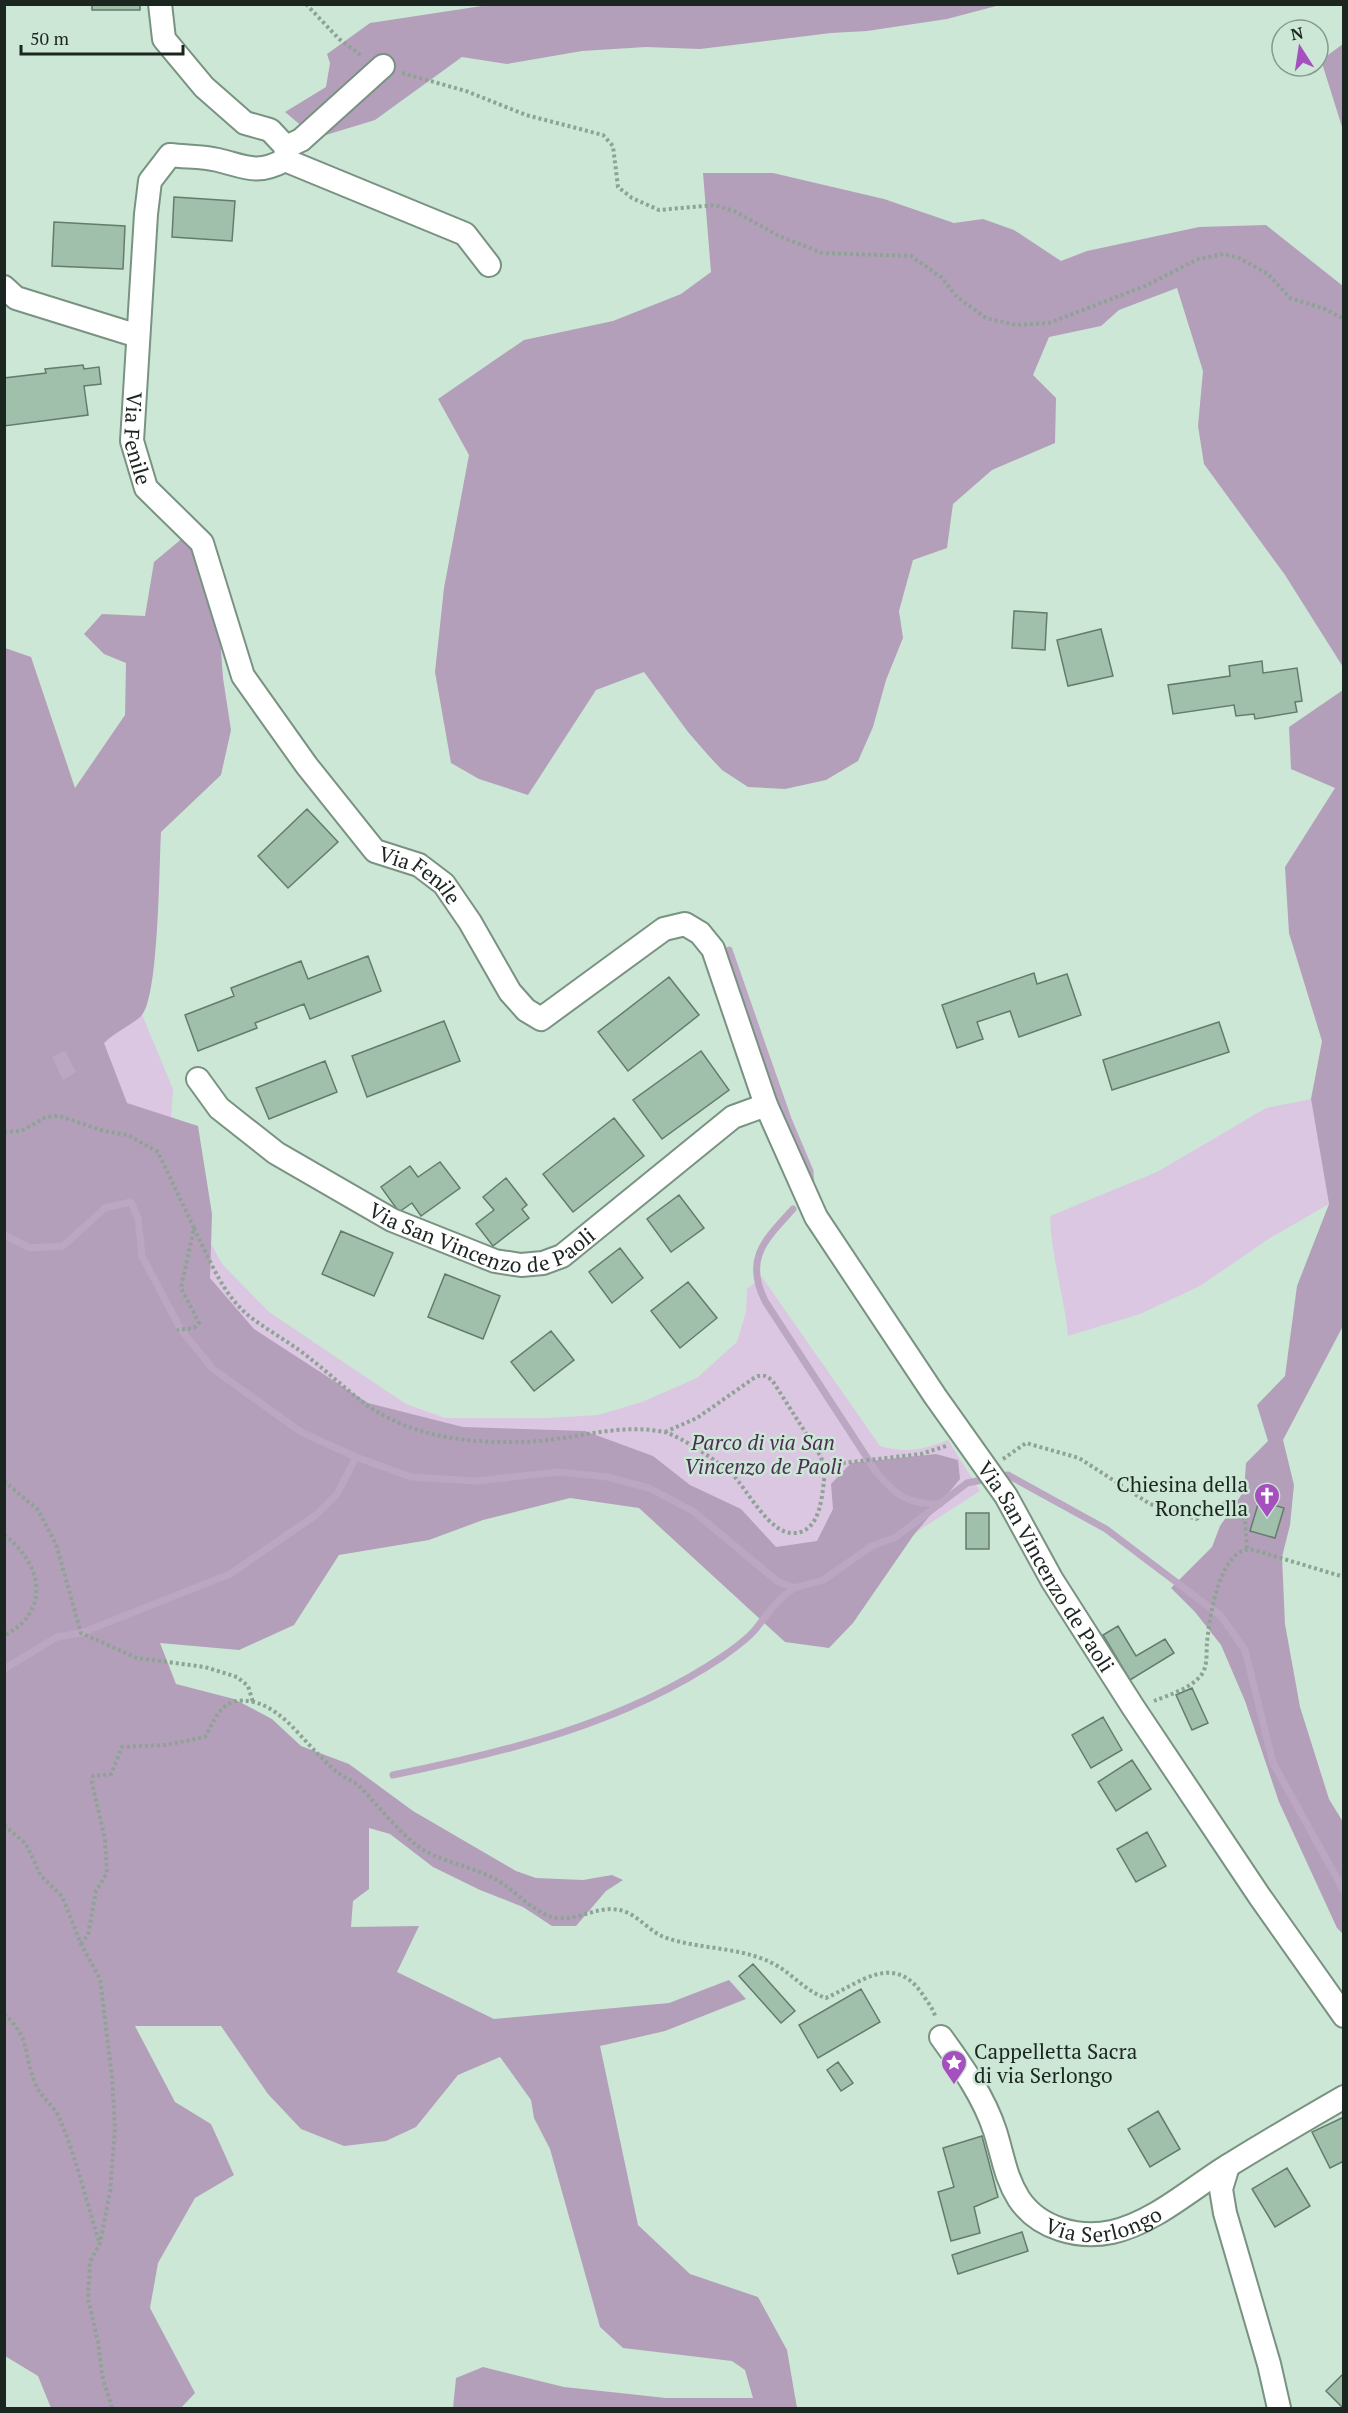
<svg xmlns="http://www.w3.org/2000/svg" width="1348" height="2413" viewBox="0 0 1348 2413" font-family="'PT Serif',serif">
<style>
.green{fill:#dbc7e2}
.forest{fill:#b49fba}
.water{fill:#bca7c3}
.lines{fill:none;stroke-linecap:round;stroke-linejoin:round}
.stream{stroke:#bca7c3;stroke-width:7}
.building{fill:#a0c0ab;stroke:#647c6d;stroke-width:1.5}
.minor-casing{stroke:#799282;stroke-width:26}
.path{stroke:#8ea395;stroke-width:4;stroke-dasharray:3 3;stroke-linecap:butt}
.minor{stroke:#fff;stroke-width:22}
.labels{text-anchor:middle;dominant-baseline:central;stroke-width:5;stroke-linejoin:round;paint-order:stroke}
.street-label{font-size:21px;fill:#1c2620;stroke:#cce7d5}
.park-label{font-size:21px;font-style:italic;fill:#4c2e55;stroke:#cce7d5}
.poi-label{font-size:21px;fill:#1c2620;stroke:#cce7d5;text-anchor:end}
</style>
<rect width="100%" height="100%" fill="#cce7d5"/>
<!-- green -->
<path class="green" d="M133,993L173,1089L169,1147L199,1223L223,1265L269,1312L406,1404L445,1418H548L598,1415L642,1402L697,1378L737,1342L746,1312L747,1289L762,1277L880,1446C905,1454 925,1449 948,1440L980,1491L823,1592L675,1510L319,1450L5,1035Z
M1311,1099L1329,1204L1270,1238L1200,1286L1140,1314L1068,1336C1064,1295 1051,1256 1050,1216L1157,1172L1266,1108Z"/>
<!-- forest -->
<path class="forest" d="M495,4L1000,5L947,19L867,31L831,33L700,49L646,47L582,51L507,64L462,57L375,120L316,138L285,112L326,87L330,63L327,54L370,23Z
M1343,44V130L1321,60Z
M703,173H773L884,199L954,223L983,219L1014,230L1061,261L1087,251L1199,227L1266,225L1343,286V667L1285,575L1204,464L1198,426L1203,371L1177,288L1119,310L1101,326L1049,337L1033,375L1056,398L1055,443L992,470L953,504L947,548L913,560L899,611L903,638L886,680L873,727L858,761L826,780L785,789L748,787L722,770L708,755L688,732L644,672L596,690L528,795L479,779L451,763L435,672L444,588L469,455L438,399L524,340L613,321L681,294L711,272Z
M185,536L218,610L223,678L231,730L221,775L161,832C159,865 159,995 142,1015C134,1024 115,1032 104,1043L127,1103L198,1126L212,1214L210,1278L254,1329L368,1403L463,1427L585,1431L653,1456L690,1485L741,1509L776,1547L817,1541L833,1509L831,1484L851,1463L936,1454L958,1460L960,1479L913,1536L853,1623L829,1648L785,1642L639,1508L570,1498L483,1520L429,1540L339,1555L294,1625L239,1650L160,1643L176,1684L234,1699L272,1719L301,1746L349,1764L413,1811L516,1871L536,1878L583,1880L612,1875L623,1880L606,1891L576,1926H552L523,1907L480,1890L433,1867L390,1834L369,1828V1889L353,1901L351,1927L419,1926L397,1972L494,2019L669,2003L729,1980L746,1999L665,2031L600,2046L638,2225L690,2274L758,2297L787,2350L797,2408H453L456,2378L483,2367L564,2387L666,2398H753L745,2370L732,2361L623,2348L600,2327L550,2149L534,2118L531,2100L500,2057L458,2075L416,2127L386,2141L344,2146L301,2129L268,2094L221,2026H135L175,2102L211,2124L234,2175L195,2198L158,2263L150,2308L195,2393L181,2408H51L38,2376L5,2356V648L31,657L75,788L125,715L126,663L104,654L84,634L102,614L145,616L154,562Z
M1343,690V1326L1283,1440L1294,1485L1290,1525L1282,1557L1285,1624L1300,1707L1329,1799L1343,1822V1934L1337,1928L1279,1802L1245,1701L1221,1645L1195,1612L1171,1588L1212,1547L1220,1526L1244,1491L1246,1463L1268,1441L1257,1405L1285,1376L1297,1286L1329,1204L1311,1099L1322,1041L1289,933L1285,867L1335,788L1291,769L1289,727Z"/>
<!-- water -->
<path class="water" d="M65,1051L76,1072L63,1080L52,1057Z"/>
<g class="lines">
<!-- stream -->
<path class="stream" d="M729,950L788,1119L810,1171L811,1188
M793,1209C765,1240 744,1258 765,1301L877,1473C898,1497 907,1504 940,1504
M4,1235L30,1248L63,1246L105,1208L131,1202L138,1218L142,1256L181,1330L213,1369L301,1432L356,1457L411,1477L477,1481L559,1472L607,1477L649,1488L693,1511L777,1581L794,1588L823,1580L872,1546L896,1537L967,1483L1008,1475L1106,1529L1221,1616L1245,1650L1273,1763L1344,1891
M4,1669L57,1637L81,1633L230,1574L316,1515L337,1494L356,1457
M393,1775C507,1752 624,1723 722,1657C732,1650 746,1640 754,1631C769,1613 774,1602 794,1588"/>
</g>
<!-- building -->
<path class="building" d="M92,4H140V10H92Z
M174,197L235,201L232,241L172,237Z
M54,222L125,226L123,269L52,266Z
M83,365L84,369L99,367L101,384L84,386L88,415L4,426V378L46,373L45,369Z
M1014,611L1047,613L1045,650L1012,648Z
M1101,629L1113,676L1068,686L1057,640Z
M1262,661L1263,673L1297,668L1302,701L1295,702L1297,712L1255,719L1254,714L1236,716L1234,705L1173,714L1168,685L1230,676L1229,666Z
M307,809L338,842L288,888L258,856Z
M368,956L381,991L310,1019L304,1004L255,1023L257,1028L198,1051L185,1015L234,996L231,988L301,961L308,979Z
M1034,973L1037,984L1067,974L1081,1015L1019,1037L1010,1011L977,1022L983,1039L957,1048L942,1005Z
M669,977L699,1015L628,1071L598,1032Z
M444,1021L460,1061L367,1097L352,1056Z
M1219,1022L1229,1052L1112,1090L1103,1060Z
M701,1051L729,1090L662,1139L633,1100Z
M325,1061L337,1092L269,1119L256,1088Z
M614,1118L644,1156L573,1212L543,1174Z
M440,1162L460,1188L421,1216L412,1203L399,1212L381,1187L410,1166L418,1177Z
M506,1178L527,1205L522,1209L529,1218L493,1246L476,1224L494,1210L483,1197Z
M679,1195L704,1228L671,1252L647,1219Z
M341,1231L393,1253L374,1296L322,1274Z
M620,1248L643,1278L612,1303L589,1272Z
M445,1274L500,1296L483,1339L428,1317Z
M688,1282L717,1318L680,1348L651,1311Z
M551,1331L574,1360L534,1391L511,1362Z
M1259,1501L1284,1508L1275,1538L1250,1531Z
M966,1513H989V1549H966Z
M1118,1626L1136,1656L1165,1639L1174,1653L1130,1680L1103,1635Z
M1192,1688L1208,1723L1192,1730L1176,1695Z
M1103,1717L1122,1750L1091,1768L1072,1735Z
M1132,1760L1151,1789L1116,1811L1098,1782Z
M1147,1832L1166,1866L1136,1882L1117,1849Z
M753,1964L795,2011L781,2023L739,1976Z
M861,1989L880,2022L818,2058L799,2025Z
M838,2062L853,2083L841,2091L827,2070Z
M1158,2111L1180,2149L1150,2167L1128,2129Z
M1344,2117V2161L1330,2168L1312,2132Z
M982,2136L998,2197L974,2207L980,2233L951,2241L938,2192L954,2187L943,2148Z
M1287,2168L1310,2206L1275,2227L1252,2189Z
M1022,2232L1028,2251L958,2274L952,2255Z
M1344,2373V2408H1343L1326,2391Z"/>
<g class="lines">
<defs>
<g id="minor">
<path id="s1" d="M160,4L164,39L204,87L245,123L270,130L286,147L285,160C257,175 246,167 218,160C203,156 186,157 170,155L150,181L146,214L132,441L146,488L202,543L243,676L307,766L375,851L419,865L444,884L470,922L510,992L526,1010L541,1019L664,929L685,924L700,933L713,949L766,1105L816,1217L935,1396L1006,1496L1052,1580L1133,1707L1260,1897L1344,2016"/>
<path d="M286,147L301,140L383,66"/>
<path d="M285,160L465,234L489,265"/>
<path d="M4,287L16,298L138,336"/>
<path id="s2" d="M198,1079L219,1108L276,1153L392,1220L495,1261L521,1265L543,1263L562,1256L733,1117L766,1105"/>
<path id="s3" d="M941,2037C962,2066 984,2097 995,2131C1003,2156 1005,2177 1019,2199C1039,2229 1079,2239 1112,2232C1153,2223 1191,2189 1226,2167C1265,2143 1304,2120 1344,2097"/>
<path d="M1228,2166L1221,2189L1225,2213L1269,2364L1279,2408"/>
</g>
</defs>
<!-- minor casing -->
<use href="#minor" class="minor-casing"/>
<!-- path -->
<path class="path" d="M306,4L339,39L362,56
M402,73L466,91L526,115L603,135L613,146L618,187L632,198L659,210L715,205L734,211L779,236L822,253L911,256L941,277L957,297L986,318L1016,325L1049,323L1145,286L1198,259L1224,254L1239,258L1268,274L1290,298L1325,309L1344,319
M4,1132L21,1131L46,1117L59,1116L104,1131L128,1135L158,1152L194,1228L181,1288L199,1323L194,1328L177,1330
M194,1228C210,1260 223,1297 253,1319C272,1333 294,1345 312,1360C331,1375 349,1392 368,1406C414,1437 466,1443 520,1442C567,1442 616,1422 664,1432C681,1436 720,1463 733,1475C748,1491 770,1534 793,1533C822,1533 822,1493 825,1472L834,1464L921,1454L946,1446
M665,1432L697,1418L754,1378C761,1374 765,1375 772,1380L821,1457L825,1472
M1003,1459L1026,1443L1079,1458L1150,1504L1196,1519L1224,1504L1245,1519L1247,1549
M4,1481L38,1510L56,1544L81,1633L137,1658L205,1667L237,1677L248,1686L253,1702
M4,1535C31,1554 50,1592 24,1621C19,1627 11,1631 4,1636
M1154,1701C1169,1695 1192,1688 1202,1674C1208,1665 1206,1653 1207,1643C1209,1619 1220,1543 1254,1550L1344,1577
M4,1825L26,1844L41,1876L62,1896L81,1944L100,1979L112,2076L115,2129L110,2192L100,2243L90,2262L88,2299L98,2341L102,2375L112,2408
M81,1944L88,1935L96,1891L107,1873L105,1839L92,1783L93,1776L111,1774L122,1747L165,1745L205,1737C217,1715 223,1695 254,1702C281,1709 298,1734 317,1753C324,1760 331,1768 340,1774C346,1779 354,1781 359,1786C378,1805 395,1828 416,1845C439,1862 469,1865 495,1879C514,1889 534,1914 556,1918C581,1921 602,1902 626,1912C640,1918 651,1932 664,1937C699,1950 740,1946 774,1964C793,1974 806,1992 826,1998C860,1983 892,1953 921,1992C926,2000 933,2008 935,2016
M4,2014C31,2038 23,2053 35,2083C40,2096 53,2105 59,2117C76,2156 86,2201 99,2241"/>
<!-- minor -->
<use href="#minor" class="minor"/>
</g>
<!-- icons -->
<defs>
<symbol id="church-pin" viewBox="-11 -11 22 30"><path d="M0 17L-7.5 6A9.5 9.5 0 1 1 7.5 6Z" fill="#a550be" stroke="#cce7d5"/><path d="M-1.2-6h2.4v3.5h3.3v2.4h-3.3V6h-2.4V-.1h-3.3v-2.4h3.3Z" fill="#fff"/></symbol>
<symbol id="sight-pin" viewBox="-11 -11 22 30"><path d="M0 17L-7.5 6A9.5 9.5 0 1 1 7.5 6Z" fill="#a550be" stroke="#cce7d5"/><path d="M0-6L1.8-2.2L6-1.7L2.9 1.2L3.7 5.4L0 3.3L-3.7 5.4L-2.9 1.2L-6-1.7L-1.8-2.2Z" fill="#fff"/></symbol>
</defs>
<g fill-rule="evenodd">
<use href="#church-pin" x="1252" y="1481" width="30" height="40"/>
<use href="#sight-pin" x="939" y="2048" width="30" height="40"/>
</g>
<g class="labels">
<!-- street labels -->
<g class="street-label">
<text stroke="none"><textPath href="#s1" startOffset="624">Via Fenile</textPath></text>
<text stroke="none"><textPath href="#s1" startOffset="1164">Via Fenile</textPath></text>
<text stroke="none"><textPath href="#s2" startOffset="339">Via San Vincenzo de Paoli</textPath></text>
<text stroke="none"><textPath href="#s1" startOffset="2276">Via San Vincenzo de Paoli</textPath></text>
<text stroke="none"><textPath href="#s3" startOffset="278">Via Serlongo</textPath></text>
</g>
<!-- park labels -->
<g class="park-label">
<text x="763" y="1442">Parco di via San<tspan x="763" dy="24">Vincenzo de Paoli</tspan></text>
</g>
<!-- poi labels -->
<g class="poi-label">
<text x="1248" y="1484">Chiesina della<tspan x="1248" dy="24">Ronchella</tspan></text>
<text x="974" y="2051" text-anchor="start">Cappelletta Sacra<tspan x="974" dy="24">di via Serlongo</tspan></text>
</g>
</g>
<!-- border -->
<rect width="1348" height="2413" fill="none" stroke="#1c2620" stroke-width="12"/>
<!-- north arrow -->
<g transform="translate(1300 48) rotate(348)"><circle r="28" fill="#cce7d5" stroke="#869a8d" stroke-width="1.5"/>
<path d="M0-4.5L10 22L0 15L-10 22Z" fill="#a550be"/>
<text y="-9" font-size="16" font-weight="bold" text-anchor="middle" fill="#1c2620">N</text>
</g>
<!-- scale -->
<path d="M21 45v9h162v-9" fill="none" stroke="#1c2620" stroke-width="3"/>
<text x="30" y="45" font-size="18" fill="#1c2620" stroke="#cce7d5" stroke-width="4.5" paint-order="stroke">50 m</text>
</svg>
